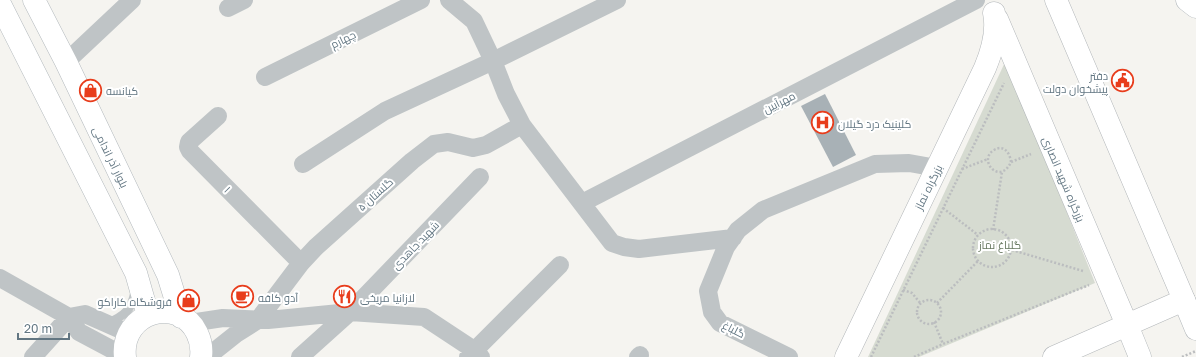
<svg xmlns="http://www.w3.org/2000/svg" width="1196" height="357" viewBox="0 0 1196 357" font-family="'Golos Text',Cairo,sans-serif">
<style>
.green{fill:#d6dbd1}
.building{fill:#a8b1b6}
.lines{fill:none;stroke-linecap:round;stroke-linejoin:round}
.secondary-casing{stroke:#b3b9bd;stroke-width:23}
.primary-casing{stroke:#b2b7ba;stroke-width:23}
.highway-casing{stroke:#b2b6b9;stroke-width:23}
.path{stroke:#bbbdbf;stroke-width:2.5;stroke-dasharray:2 2;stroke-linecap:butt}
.lane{stroke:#bfc4c6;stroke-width:9}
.street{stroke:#bfc4c6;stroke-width:18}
.secondary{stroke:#fff;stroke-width:22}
.primary{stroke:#fff;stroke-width:22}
.highway{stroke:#fff;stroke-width:22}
.labels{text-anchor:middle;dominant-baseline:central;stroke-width:4;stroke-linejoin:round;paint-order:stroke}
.street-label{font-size:11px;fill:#627682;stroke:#fff}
.poi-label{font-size:11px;fill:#627682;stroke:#fff;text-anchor:start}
.park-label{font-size:11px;fill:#687961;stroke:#fff}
</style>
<rect width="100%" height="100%" fill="#f5f4f0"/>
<!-- green -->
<path class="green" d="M1006,60L1095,283L919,357H868Z"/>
<!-- building -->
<path class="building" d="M825,94L856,155L833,167L801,106Z"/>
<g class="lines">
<defs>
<path id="secondary" d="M34,0L66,62L168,275L181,317
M1187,0L1196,7
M0,4L136,273L148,315
M125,357C120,312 179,295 197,333C201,341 202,349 201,357"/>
<path id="primary" d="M1184,300L1196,329
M1127,325L1140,357"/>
<path id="highway" d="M997,19L1127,325
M846,357L985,68C992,51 998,32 994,13
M1054,357L1184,300L1056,0"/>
</defs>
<!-- secondary casing -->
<use href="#secondary" class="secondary-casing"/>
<!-- primary casing -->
<use href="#primary" class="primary-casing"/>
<!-- highway casing -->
<use href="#highway" class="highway-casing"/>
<!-- path -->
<path class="path" d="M1011,162C1010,153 1004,144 994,150C977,160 1000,186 1011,162L1031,154
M962,169L988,159
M943,208L978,235
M973 248a19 19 0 1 1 38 0a19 19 0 1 1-38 0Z
M993,230L1002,172
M1012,250L1083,271
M903,290L912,293L921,304
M917 312a12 12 0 1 1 24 0a12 12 0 1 1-24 0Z
M937,303L978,261
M934,322L943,344
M871,357L1004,83
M914,357L943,344L1089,285
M1182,357L1196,351"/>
<!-- lane -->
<path class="lane" d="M108,323C124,316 132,310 135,291"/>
<!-- street -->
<path class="street" d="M449,0L474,21L493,61L506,94L522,125L612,243L624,247L639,249L733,238
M228,8L244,0
M66,62L132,0
M265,77L421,0
M218,116L189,142L188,147L190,151L301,263
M303,164L385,111L493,61L617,0
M582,203L976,0
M0,278L69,317L79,332L124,356
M69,317L85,314L128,333
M190,323L223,318L268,320L350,312L424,317L474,350L481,357
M33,357L69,317
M207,357L236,334L258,320L301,263L316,247L412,161L434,144L448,142L473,148L486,145L522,125
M300,357L350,312L480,177
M468,357L560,265
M638,357L640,355
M789,357L720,323L712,312L708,291L726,247L738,230L763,210L875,164L909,163L937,168"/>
<!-- secondary -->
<use href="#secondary" class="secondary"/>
<!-- primary -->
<use href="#primary" class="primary"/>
<!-- highway -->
<use href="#highway" class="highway"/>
</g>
<!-- icons -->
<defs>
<symbol id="civic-ring" viewBox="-11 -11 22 22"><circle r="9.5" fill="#fff" stroke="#e83d1c" stroke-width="1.5"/><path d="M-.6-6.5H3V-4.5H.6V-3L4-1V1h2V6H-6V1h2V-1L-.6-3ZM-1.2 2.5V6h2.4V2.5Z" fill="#e83d1c"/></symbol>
<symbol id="shop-ring" viewBox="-11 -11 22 22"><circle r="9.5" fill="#fff" stroke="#e83d1c" stroke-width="1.5"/><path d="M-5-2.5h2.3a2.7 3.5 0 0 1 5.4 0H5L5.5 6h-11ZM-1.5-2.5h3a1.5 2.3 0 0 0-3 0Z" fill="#e83d1c"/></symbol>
<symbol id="hospital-ring" viewBox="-11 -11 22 22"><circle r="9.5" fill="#fff" stroke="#e83d1c" stroke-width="1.5"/><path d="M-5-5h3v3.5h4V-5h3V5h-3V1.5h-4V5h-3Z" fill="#e83d1c"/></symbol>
<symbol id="cafe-ring" viewBox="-11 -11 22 22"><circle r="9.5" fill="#fff" stroke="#e83d1c" stroke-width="1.5"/><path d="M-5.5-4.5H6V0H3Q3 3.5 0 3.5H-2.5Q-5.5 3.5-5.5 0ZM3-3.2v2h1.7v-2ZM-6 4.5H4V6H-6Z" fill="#e83d1c"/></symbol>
<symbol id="restaurant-ring" viewBox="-11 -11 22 22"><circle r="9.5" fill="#fff" stroke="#e83d1c" stroke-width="1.5"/><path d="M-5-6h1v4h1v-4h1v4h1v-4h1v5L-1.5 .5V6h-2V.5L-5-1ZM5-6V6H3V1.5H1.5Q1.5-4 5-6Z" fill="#e83d1c"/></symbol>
</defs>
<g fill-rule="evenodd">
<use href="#civic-ring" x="1110" y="68" width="25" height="25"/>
<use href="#shop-ring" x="78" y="78" width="25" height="25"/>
<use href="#hospital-ring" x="810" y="110" width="25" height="25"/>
<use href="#cafe-ring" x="230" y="284" width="25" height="25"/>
<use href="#restaurant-ring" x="332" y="284" width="25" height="25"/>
<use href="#shop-ring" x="176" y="288" width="25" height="25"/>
</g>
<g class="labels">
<!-- street labels -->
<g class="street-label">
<text transform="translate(343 39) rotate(-26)">چهارم</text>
<text transform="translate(779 102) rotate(-27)">مهرآیین</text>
<text transform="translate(111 157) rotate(64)">بلوار آذر اندامی</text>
<text transform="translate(1064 179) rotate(67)">بزرگراه شهید انصاری</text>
<text transform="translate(928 187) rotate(-64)">بزرگراه نماز</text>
<text transform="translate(228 189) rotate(45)">۱</text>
<text transform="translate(375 194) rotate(-42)">گلستان ۵</text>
<text transform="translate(415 245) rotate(-46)">شهید جاهدی</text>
<text transform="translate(734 329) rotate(27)">گلباغ</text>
</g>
<!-- poi labels -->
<g class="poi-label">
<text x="1108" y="75" text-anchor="end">دفتر<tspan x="1108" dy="13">پیشخوان دولت</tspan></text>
<text x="106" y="90">کیانسه</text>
<text x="838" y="123">کلینیک درد گیلان</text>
<text x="258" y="297">آدو کافه</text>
<text x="360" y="297">لازانیا مریخی</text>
<text x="172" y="301" text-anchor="end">فروشگاه کاراکو</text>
</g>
<!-- park labels -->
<g class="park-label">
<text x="1000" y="244">گلباغ نماز</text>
</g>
</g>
<!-- scale -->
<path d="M18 333v6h51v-6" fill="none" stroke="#627682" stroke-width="2"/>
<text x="24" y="333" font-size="12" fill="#627682" stroke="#ffffff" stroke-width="3" paint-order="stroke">20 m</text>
</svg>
